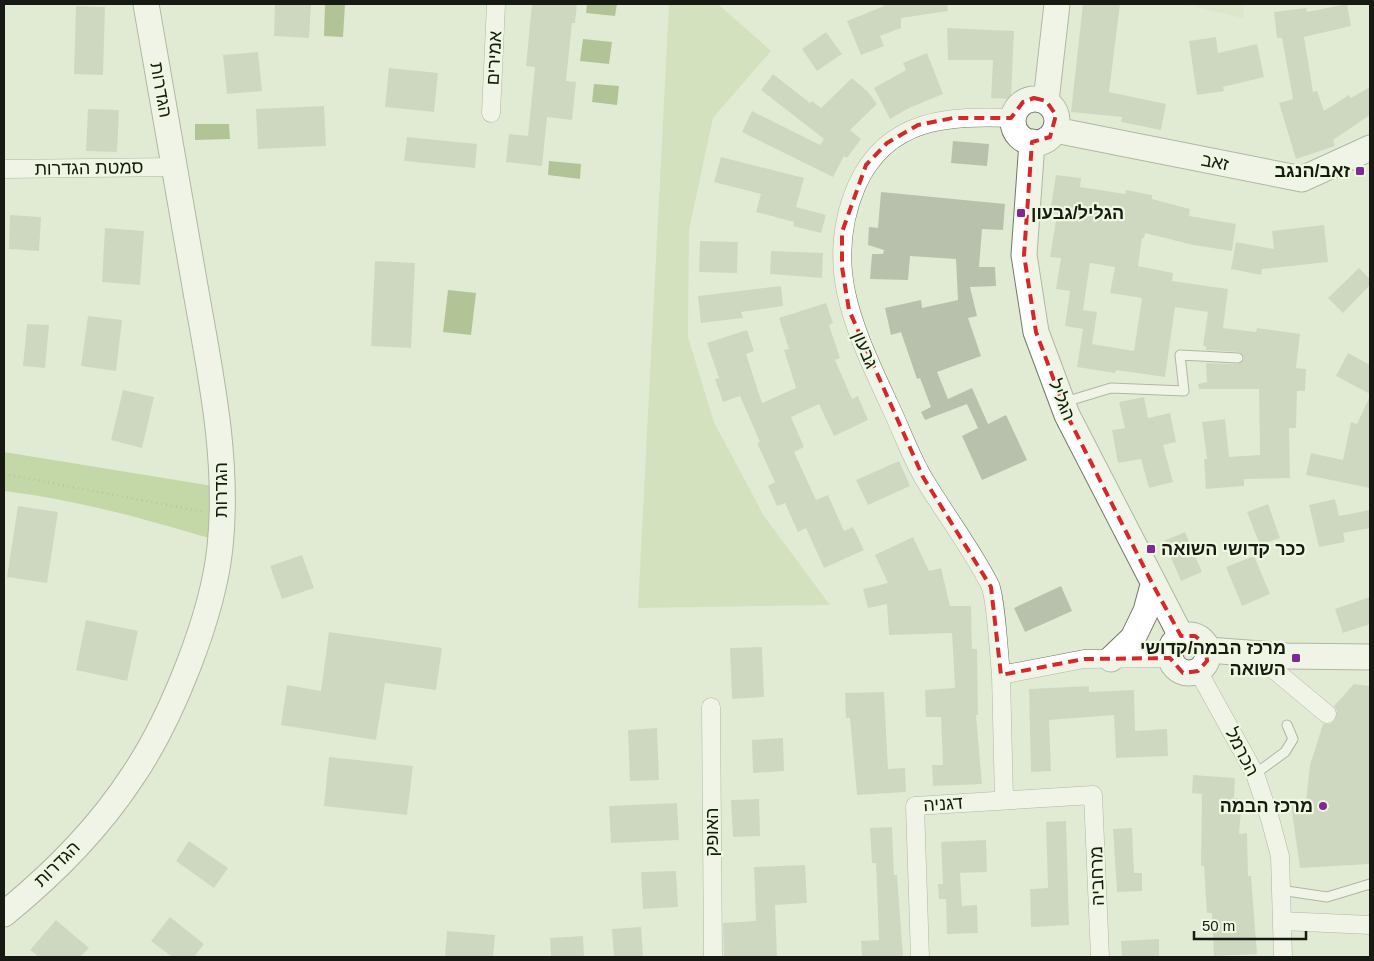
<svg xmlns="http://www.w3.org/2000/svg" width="1374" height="961" viewBox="0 0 1374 961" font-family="Arial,'Noto Sans Hebrew',sans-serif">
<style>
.built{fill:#d3dfc2}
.green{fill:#c1d6a5}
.forest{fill:#a1c071}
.water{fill:#799649}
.building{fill:#b7c1ab;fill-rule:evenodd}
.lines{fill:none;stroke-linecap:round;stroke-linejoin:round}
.lane-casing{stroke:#717965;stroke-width:11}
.street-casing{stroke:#717965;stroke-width:19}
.secondary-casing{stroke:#717965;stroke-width:27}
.path{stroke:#868d7d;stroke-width:2.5;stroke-dasharray:1 4;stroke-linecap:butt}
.lane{stroke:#fff;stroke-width:9}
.street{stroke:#fff;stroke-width:18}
.secondary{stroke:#fff;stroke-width:25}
.marked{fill:none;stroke:#d62828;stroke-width:4;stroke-dasharray:10 6;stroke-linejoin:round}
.poi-dot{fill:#802895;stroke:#eef8e1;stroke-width:2}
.labels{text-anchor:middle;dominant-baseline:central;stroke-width:4.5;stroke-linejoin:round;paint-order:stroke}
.street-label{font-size:18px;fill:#171a12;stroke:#eef8e1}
.poi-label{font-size:18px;font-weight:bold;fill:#171a12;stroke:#eef8e1;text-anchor:end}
</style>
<rect width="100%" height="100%" fill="#e1ebd4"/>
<!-- built -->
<path class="built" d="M1183,4H1244L1243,18Z"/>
<!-- green -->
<path class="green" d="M669,4H718L771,51L713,118L689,230L688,337L714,422L764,516L830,605L638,608Z"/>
<!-- forest -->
<path class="forest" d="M4,452L219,487L222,542C150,520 78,500 4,491Z"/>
<!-- water -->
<path class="water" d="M325,4H345L343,37L324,36Z
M587,4H617L615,16L586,13Z
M583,39L612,42L609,64L580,61Z
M594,84L619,86L617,105L592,102Z
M195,124H229L230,139L195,140Z
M549,161L581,164L580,179L548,175Z
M448,290L476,293L471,335L443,332Z"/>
<!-- building -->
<path class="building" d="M275,4H311L309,38L274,36Z
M532,4H577L575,23H572L566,81L576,82L572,120L547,117L542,166L506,162L509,134L528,136L535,67L526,66Z
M882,4H947L948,11L901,18V28L880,36L884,46L861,55L847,21L884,6Z
M1083,4H1120L1109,92L1166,104L1161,130L1121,122L1122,117L1071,112Z
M1347,4L1351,26L1304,37L1313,92L1317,91L1324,111L1349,95L1351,98L1370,87V115L1333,140L1335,146L1296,159L1279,103L1293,99L1282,38H1277L1274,12L1306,8L1307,12Z
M76,6L105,7L103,75L74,74Z
M947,28L1014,31L1011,99L991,98L993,60H948Z
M826,32L842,54L817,71L802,49Z
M1216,37L1218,53L1257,44L1264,77L1223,87L1224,91L1197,95L1189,41Z
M258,52L262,91L227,94L223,55Z
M927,53L943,94L909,108L890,119L874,88L906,70L903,63Z
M389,68L438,73L434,112L385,107Z
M773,74L810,103L812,101L821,108L852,78L868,92L877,104L850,130L861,139L847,158L844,156L833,177L742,132L752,111L820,145L824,139L761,90Z
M324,106L326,146L258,149L256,109Z
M88,109L119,110L117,152L86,151Z
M407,137L477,144L475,168L404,161Z
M953,141L989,144L987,166L951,163Z
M721,157L804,178L796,207L826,215L821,233L793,226L794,222L756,212L761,194L714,182Z
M1056,175L1081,178L1080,187L1125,194L1126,190L1152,195V199L1190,209L1189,216L1236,224L1232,251L1193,245L1145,233L1144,238H1142L1138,266L1173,273L1172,281L1228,289L1223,328L1256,332L1257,328L1300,334L1296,368L1306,369L1305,391H1297L1296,428H1289L1290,478L1244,479V486L1206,489L1204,459H1207L1202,422L1225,419L1229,457L1260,455L1259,389H1199L1198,384L1207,382L1206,363L1238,364L1244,359L1243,355L1239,352L1206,350V346H1203L1208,312L1175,307L1165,377L1116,370L1115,373L1077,367L1083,329L1065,326L1070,291L1056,289L1061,258L1050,257L1057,214L1050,213ZM1090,263L1115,267L1110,293L1142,298L1134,351L1092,344L1097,312L1083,310Z
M881,192L1005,204L1003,230L982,229L979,267H995L996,286L970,287L977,316L968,318L981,356L937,372L948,399L972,388L988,424L1006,415L1027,460L982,480L962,436L978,428L967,404L925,420L921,412L931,407L920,378L917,379L901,332L891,335L885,308L921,300L922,308L958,300L956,259L910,256L908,280L870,279L872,254H883L884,250L868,245L869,227L878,228Z
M10,215L41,217L39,251L9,249Z
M1324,225L1328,262L1262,269L1261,275L1231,269L1236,242L1274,249L1272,231Z
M105,228L144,231L140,285L102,282Z
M700,241L738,242L737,273L699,272Z
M771,251L823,253L822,278L770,274Z
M375,261L415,263L411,348L371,346Z
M1359,268L1370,279V285L1343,313L1328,298Z
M781,286L783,306L741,312L743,318L701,323L698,296Z
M826,303L833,323L829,325L840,358L835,360L852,399L858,396L868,420L834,436L819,404L791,417L804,447L794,452L816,500L828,495L844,531L853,527L864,550L824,568L806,528L798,532L785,503L777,506L768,486L775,482L757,443L760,442L740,396L723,402L715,379L719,378L707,343L747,330L754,351L746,354L762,403L796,388L784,350L789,349L779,318Z
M88,316L122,320L116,371L81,366Z
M27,324L49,325L45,368L23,366Z
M1348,353L1370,365V394L1336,376Z
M123,390L154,397L142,448L111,440Z
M1370,396V488L1306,475L1311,453L1343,460L1351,422L1357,424Z
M1144,397L1148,418L1170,413L1176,442L1163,445L1173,482L1149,488L1141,459L1118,463L1112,430L1125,428L1119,402Z
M899,461L910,486L868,505L856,480Z
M1335,499L1339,516L1370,510V528L1343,533L1345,542L1319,547L1309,505Z
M1268,504L1280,538L1260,545L1247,512Z
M18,506L58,512L47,583L7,577Z
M1185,532L1202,572L1181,581L1164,541Z
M913,537L929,571L941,568L950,606H971L972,649H977L978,715H976L982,784L933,786L932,765H943L941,717H926L925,690L955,688L952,633L889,635L887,604L868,608L863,589L888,583L875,555Z
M302,555L314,588L282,599L270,566Z
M1254,556L1270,594L1242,606L1226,567Z
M1061,586L1072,611L1025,632L1014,608Z
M1370,597V624L1343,633L1335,609Z
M86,620L138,631L127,681L76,670Z
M329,632L442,648L436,690L385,683L376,740L281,725L287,685L321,691Z
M762,647L764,697L732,699L730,648Z
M1354,684L1370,686V864L1300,868L1291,805L1306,802L1310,765L1323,724H1330L1335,720L1337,711L1334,706Z
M1089,686V692L1134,690L1135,731L1167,729L1168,756L1116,758L1114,715L1049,720L1051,771L1031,772L1029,689Z
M884,692L888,769L905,768L906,792L857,795L850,718H846L845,693Z
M657,728L659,780L630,781L628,730Z
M783,738L784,771L753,773L752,740Z
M329,757L413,766L407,815L324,806Z
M1193,775L1235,778L1234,798L1242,799L1239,834L1247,833L1248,876H1251L1257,954L1214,956L1212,913H1207L1204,866H1201L1202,794L1192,793Z
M759,799L760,836L733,837L731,800Z
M677,803L679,840L611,843L609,806Z
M1066,821L1069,925L1031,927L1030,889L1048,888L1046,822Z
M892,827L894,875H897L903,957H862L861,941L879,940L876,863H872L870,828Z
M1132,828L1134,873H1142V891L1117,892L1113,829Z
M986,840L987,872L960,873L962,906L977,905L978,933L947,934L946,899H939L938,884H943L941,842Z
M189,841L228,868L214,888L176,861Z
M805,865L807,903L775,905L777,957H724L723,923L756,921L754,867Z
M676,871L678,907L643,909L641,872Z
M170,917L204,944L194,957H172L151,941Z
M56,920L89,948L80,957H39L30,950Z
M641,927L643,957H614L612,929Z
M447,931L495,935L493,957H445Z
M583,936L584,957H551L550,938Z
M1159,939V957H1122L1121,941Z"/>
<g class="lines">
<defs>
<path id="lane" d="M1065,402L1111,388L1184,391L1180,355L1238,358
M1255,774L1285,752L1293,739L1287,725
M1280,890L1327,897L1370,884"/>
<path id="street" d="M491,113L496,4
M4,169L175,167
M1255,654L1327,714
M1198,671L1255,774L1270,819L1280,856L1283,957
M1001,675C999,656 996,598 990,585C971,548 945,514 924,479C910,455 901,429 889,404C855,330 822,266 857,185C888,117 949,116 1014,118
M711,707L713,957
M1004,800L1001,675L1084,659L1170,658
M1282,921L1370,925
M920,957L915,806L1093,795L1100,957"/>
<path id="secondary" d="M1013 121a22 22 0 1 1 44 0a22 22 0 1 1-44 0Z
M1046,101L1057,4
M1055,130L1302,179L1370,148
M1032,142L1024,255L1036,332L1067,415L1181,636
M1170 654a19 19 0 1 1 38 0a19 19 0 1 1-38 0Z
M1208,650L1287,656L1370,657
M1111,659L1133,638L1146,611L1153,585
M4,914C52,875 98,829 132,777C171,720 213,616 220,547C229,462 211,376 196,292C180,196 163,100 146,4"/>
</defs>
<!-- lane casing -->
<use href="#lane" class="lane-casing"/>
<!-- street casing -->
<use href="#street" class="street-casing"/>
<!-- secondary casing -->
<use href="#secondary" class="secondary-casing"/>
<!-- path -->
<path class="path" d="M4,474L204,512"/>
<!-- lane -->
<use href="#lane" class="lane"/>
<!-- street -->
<use href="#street" class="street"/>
<!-- secondary -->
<use href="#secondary" class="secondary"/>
</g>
<!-- marked area -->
<path d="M0 0H1374V961H0ZM1034,98L1046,101L1056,115L1050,137L1032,142L1024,255L1036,332L1067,415L1153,585L1181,636H1195L1205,644L1207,661L1198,671L1183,673L1170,658L1084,659L1001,675L991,587L923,477L849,310L842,267V232L866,165L887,143L918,125L953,118H1011L1023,102Z" fill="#e1ebd4" fill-opacity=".55" fill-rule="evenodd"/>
<path class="marked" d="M1034,98L1046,101L1056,115L1050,137L1032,142L1024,255L1036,332L1067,415L1153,585L1181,636H1195L1205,644L1207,661L1198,671L1183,673L1170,658L1084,659L1001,675L991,587L923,477L849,310L842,267V232L866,165L887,143L918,125L953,118H1011L1023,102Z"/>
<!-- markers -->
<g class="poi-dot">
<rect x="1355" y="166" width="10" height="10" rx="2.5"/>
<rect x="1016" y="208" width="10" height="10" rx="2.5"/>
<rect x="1146" y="544" width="10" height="10" rx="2.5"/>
<rect x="1291" y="653" width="10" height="10" rx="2.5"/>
<circle cx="1323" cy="806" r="5"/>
</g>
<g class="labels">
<!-- street labels -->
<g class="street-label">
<text transform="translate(494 58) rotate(-87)">אמירים</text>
<text transform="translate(161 90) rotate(80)">הגדרות</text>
<text transform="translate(1215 162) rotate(11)">זאב</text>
<text transform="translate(89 168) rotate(-1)">סמטת הגדרות</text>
<text transform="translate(865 350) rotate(67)">גבעון</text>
<text transform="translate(1062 400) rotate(68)">הגליל</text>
<text transform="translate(221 490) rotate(-90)">הגדרות</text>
<text transform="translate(1242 752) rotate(63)">הכרמל</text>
<text transform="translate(943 804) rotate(-4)">דגניה</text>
<text transform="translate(712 832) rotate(-90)">האופק</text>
<text transform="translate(57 864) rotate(-45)">הגדרות</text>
<text transform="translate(1097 876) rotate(-92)">מרחביה</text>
</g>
<!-- poi labels -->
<g class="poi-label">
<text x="1350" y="171">זאב/הנגב</text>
<text x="1031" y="213" text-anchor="start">הגליל/גבעון</text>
<text x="1161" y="549" text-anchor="start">ככר קדושי השואה</text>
<text x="1286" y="648">מרכז הבמה/קדושי<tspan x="1286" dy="21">השואה</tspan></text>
<text x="1313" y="806">מרכז הבמה</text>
</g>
</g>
<!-- border -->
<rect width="1374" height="961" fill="none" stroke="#171a12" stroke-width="10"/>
<!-- scale -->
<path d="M1194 931v8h112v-8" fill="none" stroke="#171a12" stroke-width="2.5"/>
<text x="1202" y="931" font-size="15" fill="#171a12" stroke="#eef8e1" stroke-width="4" paint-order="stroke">50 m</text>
</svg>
